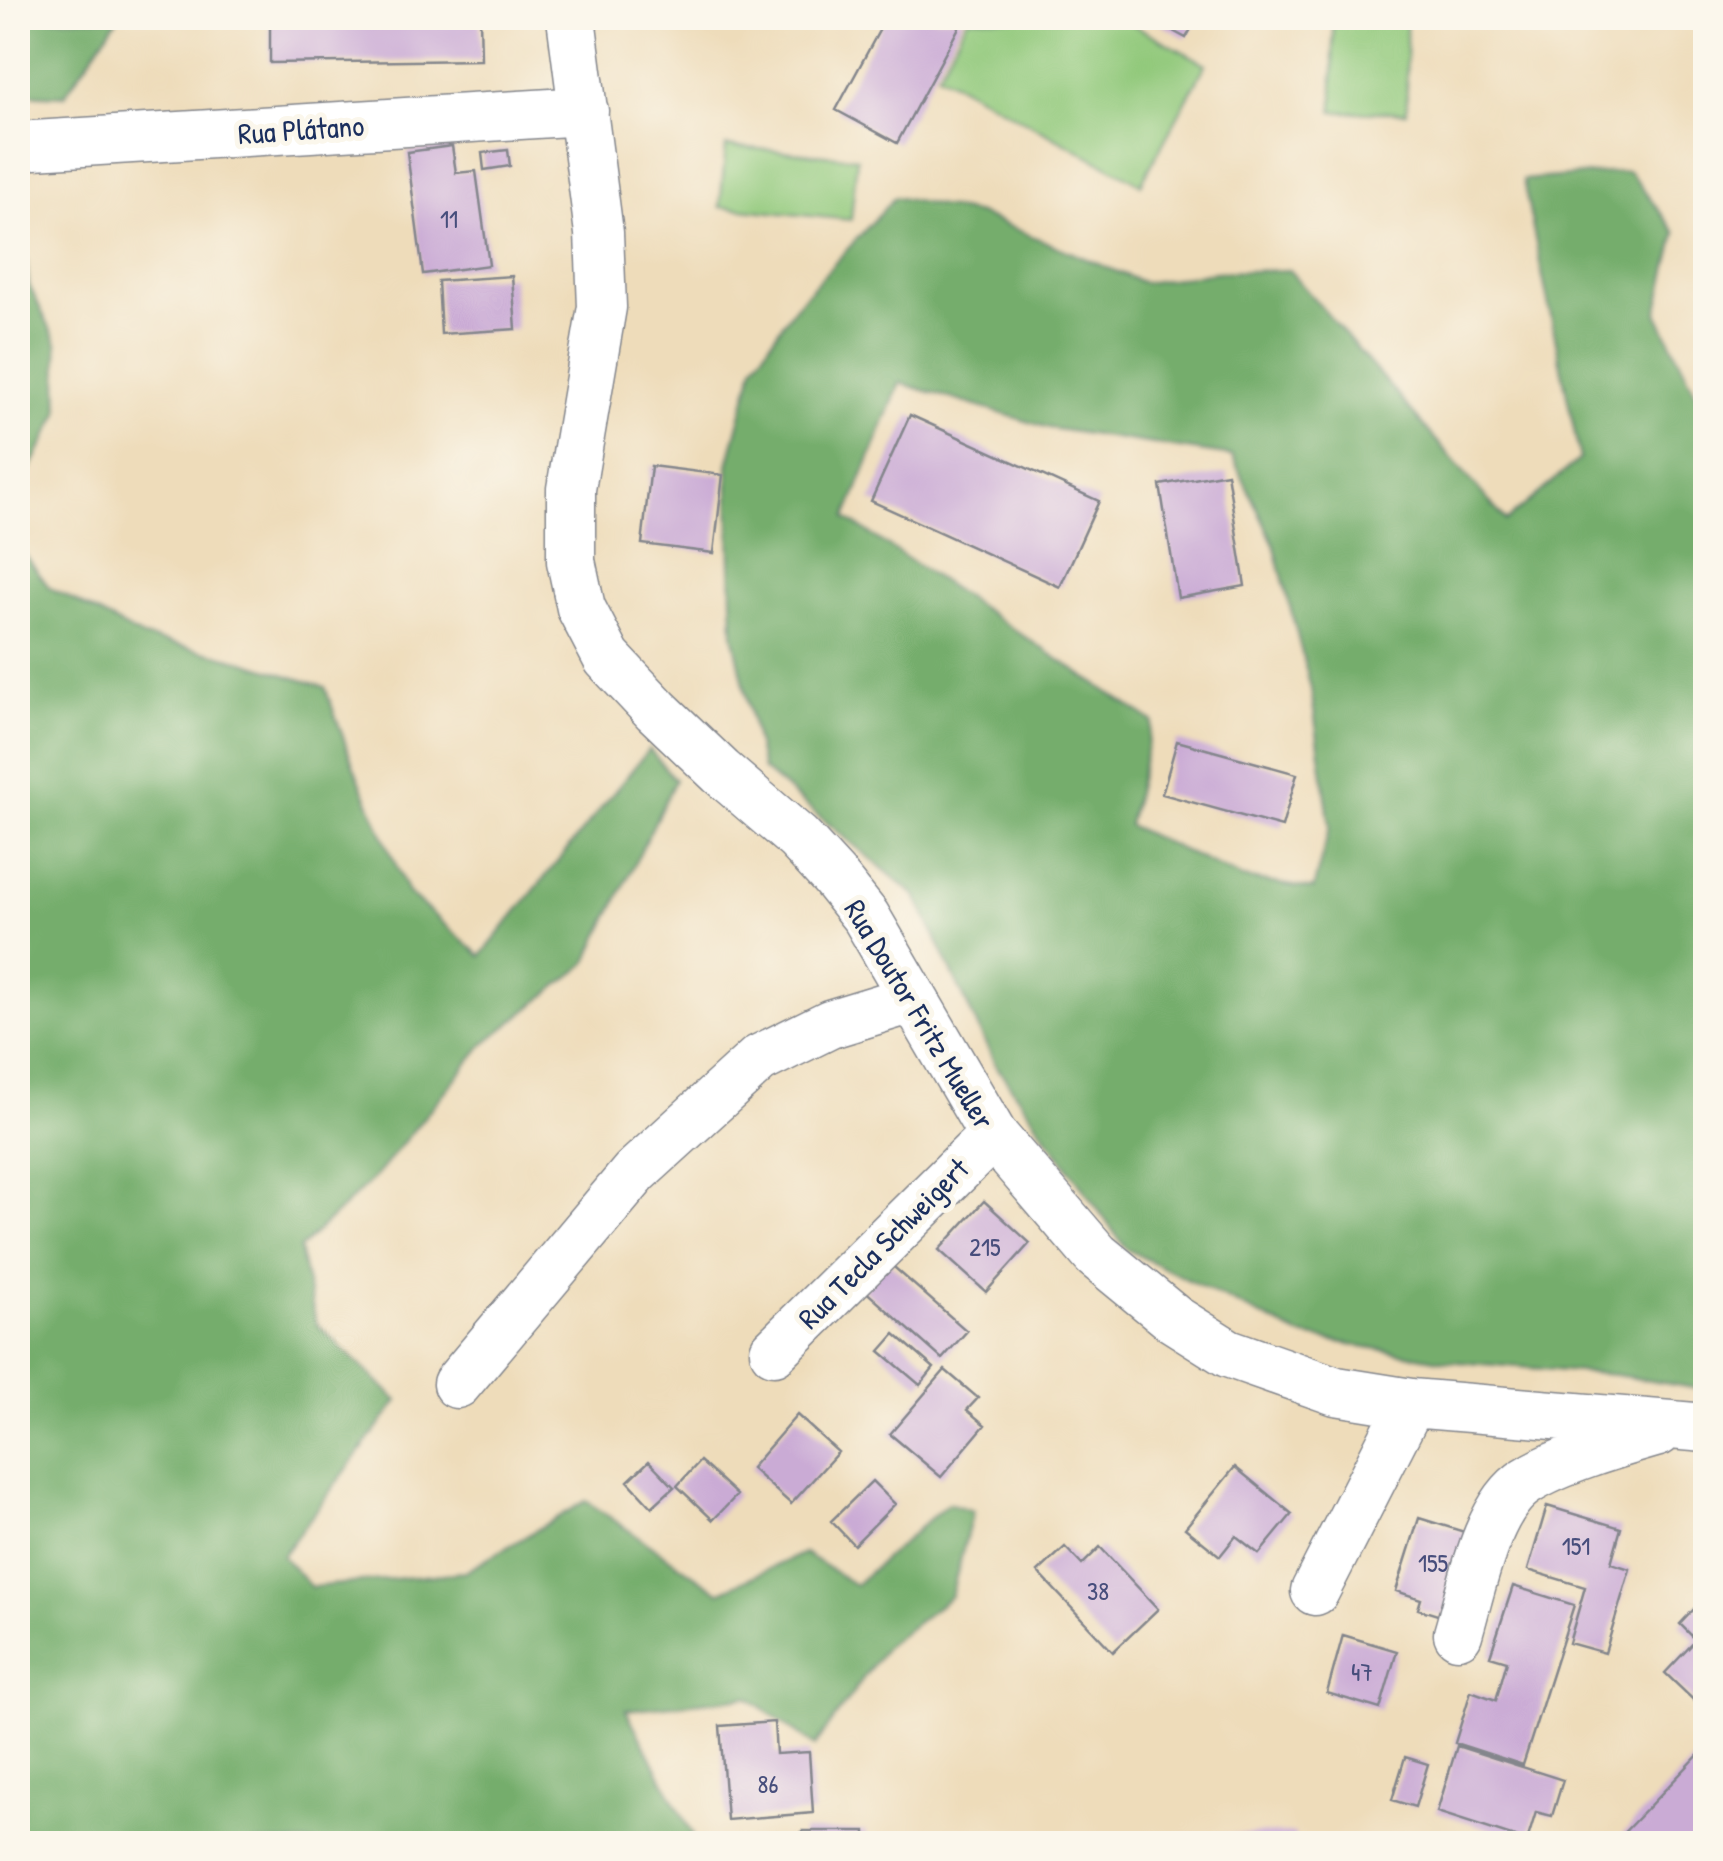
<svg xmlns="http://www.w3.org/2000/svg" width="1723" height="1861" viewBox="0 0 1723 1861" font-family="'Patrick Hand',sans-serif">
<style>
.green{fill:#92c97c;stroke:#567c6d;stroke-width:2.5}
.forest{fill:#75ad6c;stroke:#486e65;stroke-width:2.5;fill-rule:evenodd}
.building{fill:#caabd5}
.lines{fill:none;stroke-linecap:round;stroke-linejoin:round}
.minor-casing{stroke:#84868c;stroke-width:51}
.minor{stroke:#fff;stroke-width:48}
.labels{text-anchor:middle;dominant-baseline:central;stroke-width:10;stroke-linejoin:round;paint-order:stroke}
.number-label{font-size:25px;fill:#474e7c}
.street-label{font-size:30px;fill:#1b2f5e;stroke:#fbf7ec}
</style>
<rect width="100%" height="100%" fill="#fbf7ec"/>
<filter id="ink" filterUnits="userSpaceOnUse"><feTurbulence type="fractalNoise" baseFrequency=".01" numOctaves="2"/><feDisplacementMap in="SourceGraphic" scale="20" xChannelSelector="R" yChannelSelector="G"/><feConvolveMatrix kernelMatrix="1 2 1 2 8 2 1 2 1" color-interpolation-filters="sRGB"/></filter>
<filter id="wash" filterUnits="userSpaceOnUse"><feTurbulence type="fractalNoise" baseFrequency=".0048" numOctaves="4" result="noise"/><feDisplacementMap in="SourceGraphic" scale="40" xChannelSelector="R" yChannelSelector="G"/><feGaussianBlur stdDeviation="2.25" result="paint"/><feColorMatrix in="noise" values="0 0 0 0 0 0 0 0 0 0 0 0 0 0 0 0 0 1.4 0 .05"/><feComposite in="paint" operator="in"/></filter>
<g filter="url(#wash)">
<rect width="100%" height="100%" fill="#eedcba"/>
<!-- green -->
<path class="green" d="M968,18H1121L1206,64L1141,184L938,74Z
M1333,18H1406L1407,112H1333Z
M726,146L857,158L851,220L720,207Z"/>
<!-- forest -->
<path class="forest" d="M18,18H118L64,96L18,94Z
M1629,171L1676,233L1657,313L1705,412V1390L1616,1375L1446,1361L1299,1335L1126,1249L995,1064L916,896L762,769L733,633L728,465L754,366L793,309L895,197L979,214L1144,283L1216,272L1289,270L1506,521L1580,459L1523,180ZM900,383L1049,428L1232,456L1274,544L1311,689L1330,827L1313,889L1242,878L1128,825L1153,722L846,518Z
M18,196L29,285L57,343L59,413L18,493Z
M18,546L49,587L143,637L228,657L325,687L355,770L408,893L481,956L649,749L675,780L586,964L484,1044L374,1178L299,1249L316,1323L398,1401L282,1556L311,1587L465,1572L586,1501L719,1592L804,1553L855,1585L948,1503L973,1511L951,1596L886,1646L815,1746L748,1697L626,1710L693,1836L685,1843H18Z"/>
<g id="blocks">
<!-- building -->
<path class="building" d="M270,18H480L481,60L270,63Z
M886,18H964L897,143L836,110Z
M1149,18H1197L1186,38Z
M452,146L456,173L476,171L489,265L423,274L407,152Z
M508,150L510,166L484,170L482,153Z
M512,276L516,329L441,334L438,281Z
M910,415L1099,501L1060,587L871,501Z
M651,466L723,475L714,553L642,544Z
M1227,473L1245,586L1178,598L1160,485Z
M1177,741L1297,774L1282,827L1162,794Z
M984,1201L1030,1243L986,1292L939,1250Z
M887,1261L967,1331L942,1359L863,1289Z
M895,1334L934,1368L920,1385L880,1351Z
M945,1370L978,1398L967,1410L985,1425L941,1477L890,1434Z
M797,1415L838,1452L791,1504L751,1468Z
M649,1461L674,1487L652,1507L628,1481Z
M700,1461L737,1495L713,1520L677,1486Z
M1235,1467L1292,1514L1259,1554L1236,1536L1220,1556L1185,1528Z
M872,1481L895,1504L854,1545L831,1521Z
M1547,1506L1621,1528L1611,1563L1630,1569L1605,1653L1569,1643L1585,1587L1528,1570Z
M1419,1518L1471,1534L1444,1617L1418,1609L1421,1599L1396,1591Z
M1065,1547L1082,1565L1100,1547L1158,1609L1113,1652L1038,1572Z
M1513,1586L1574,1605L1523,1765L1455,1743L1471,1691L1496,1700L1507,1661L1490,1656Z
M1697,1606L1706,1615V1712L1665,1673L1696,1640L1680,1624Z
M1343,1635L1397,1651L1380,1709L1327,1693Z
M774,1722L776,1754L809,1752L813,1813L727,1820L720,1726Z
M1457,1746L1563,1780L1552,1816L1536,1812L1527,1841L1437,1812Z
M1706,1747V1844H1613Z
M1405,1757L1428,1764L1415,1807L1392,1800Z
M802,1831H866V1844H802Z
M1295,1833V1844H1022V1838Z"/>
</g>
</g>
<g filter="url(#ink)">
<use href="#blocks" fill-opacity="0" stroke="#84868c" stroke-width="2.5"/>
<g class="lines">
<defs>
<path id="minor" d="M571,18L599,233L602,307L571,489V561L581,608L607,658L656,710L721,772L798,838L834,877L866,917L993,1135L1096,1255L1174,1319L1228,1353L1336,1391L1411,1403L1706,1428
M18,146L584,111
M774,1351L993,1135
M457,1384L635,1172L759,1059L830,1024L912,999
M1315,1591L1411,1403
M1458,1634C1471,1591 1486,1506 1527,1481C1560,1460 1620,1443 1658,1432"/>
</defs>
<!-- minor casing -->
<use href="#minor" class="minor-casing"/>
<!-- minor -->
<use href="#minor" class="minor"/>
</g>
</g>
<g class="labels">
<!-- number labels -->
<g class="number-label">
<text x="449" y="219">11</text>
<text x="985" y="1247">215</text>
<text x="1576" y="1546">151</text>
<text x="1433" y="1563">155</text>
<text x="1098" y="1591">38</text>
<text x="1362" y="1672">47</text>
<text x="768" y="1784">86</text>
</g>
<!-- street labels -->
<g class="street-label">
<text transform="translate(301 129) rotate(-4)">Rua Plátano</text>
<text transform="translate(920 1014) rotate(59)">Rua Doutor Fritz Mueller</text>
<text transform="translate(883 1243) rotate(-45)">Rua Tecla Schweigert</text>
</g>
</g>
<!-- margin -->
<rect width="1723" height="1861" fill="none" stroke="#fbf7ec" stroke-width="60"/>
</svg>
